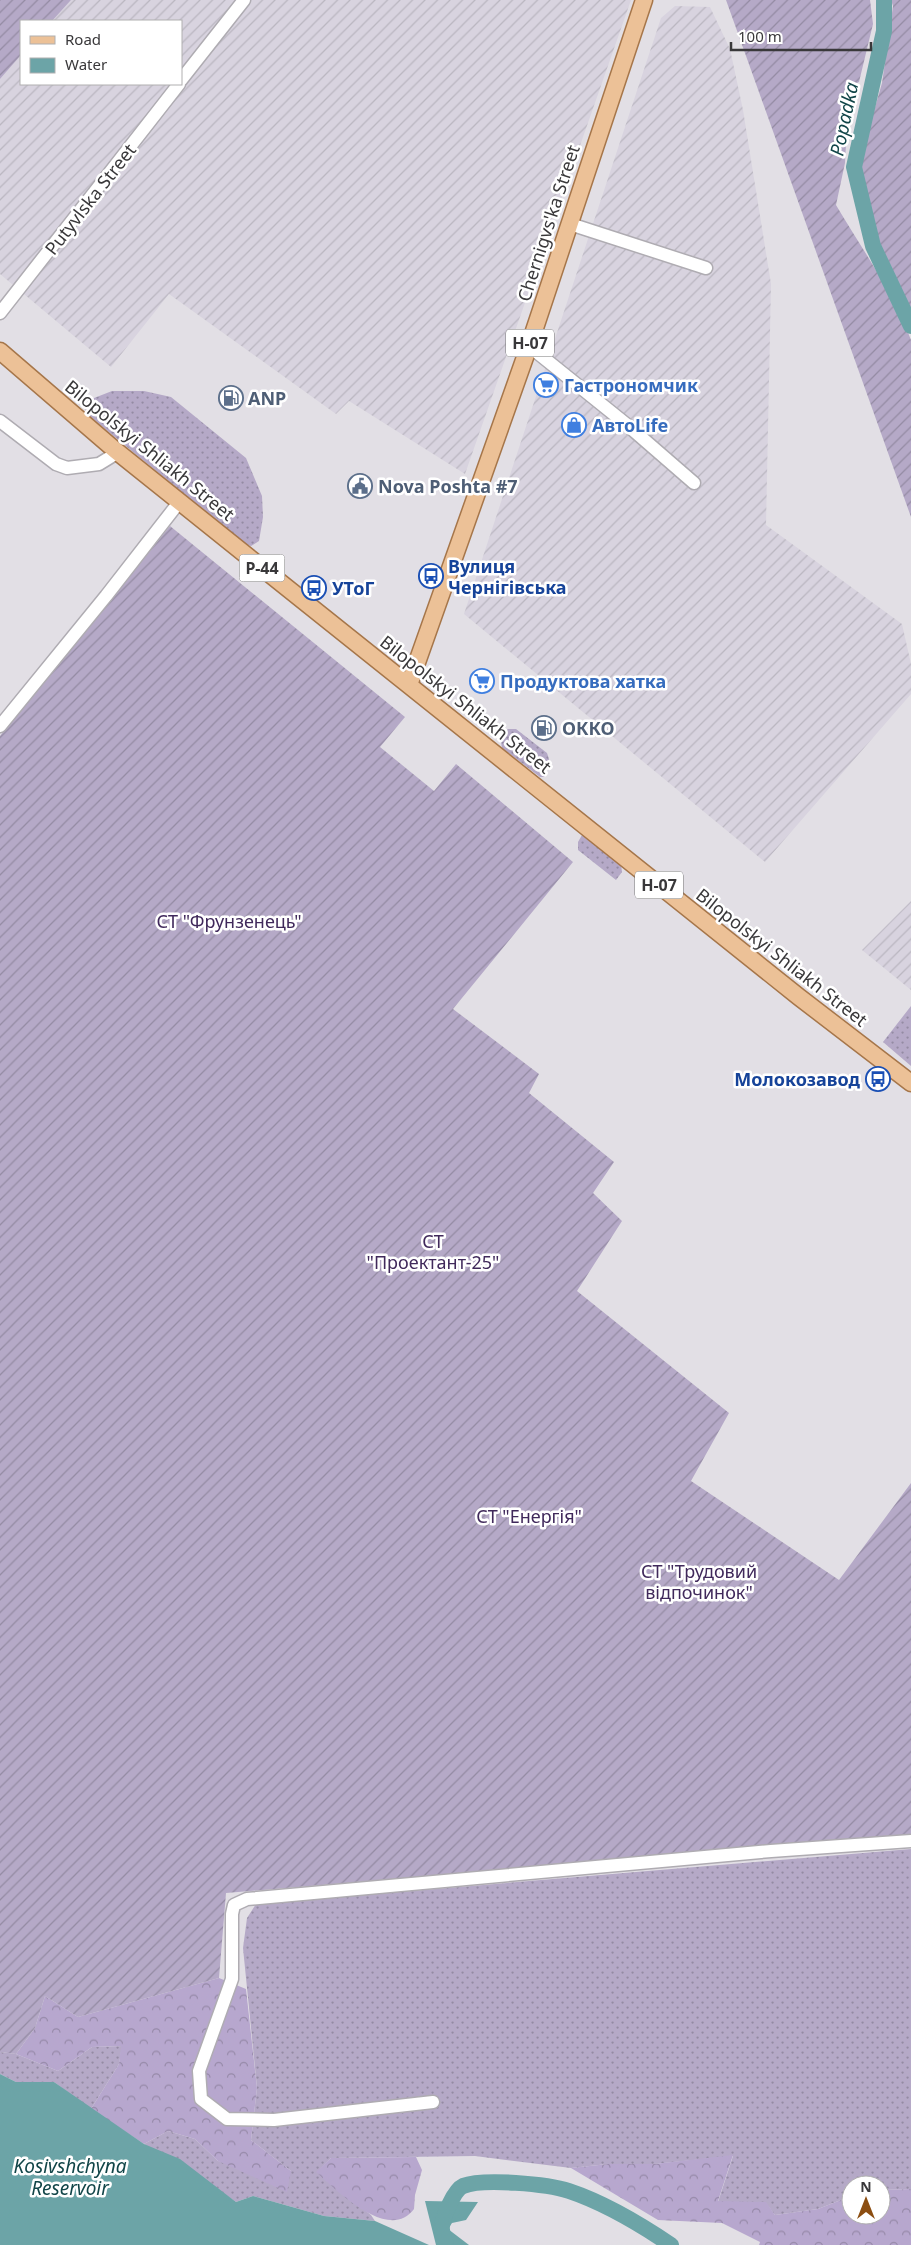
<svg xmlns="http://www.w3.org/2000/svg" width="911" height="2245" viewBox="0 0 911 2245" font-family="'Noto Sans',sans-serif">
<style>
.industrial{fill:url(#industrial-furrows)}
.grass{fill:url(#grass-dots)}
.forest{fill:url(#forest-crowns)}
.garden{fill:url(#garden-furrows)}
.water{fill:#6ca4a7}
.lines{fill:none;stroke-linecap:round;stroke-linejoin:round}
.river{stroke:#6ca4a7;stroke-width:16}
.minor-casing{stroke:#afacb2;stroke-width:15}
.major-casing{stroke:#a6764a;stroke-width:19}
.minor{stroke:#fff;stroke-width:12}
.major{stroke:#ecc197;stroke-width:16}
.labels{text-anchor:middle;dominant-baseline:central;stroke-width:5;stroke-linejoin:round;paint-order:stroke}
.shield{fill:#fff;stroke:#747475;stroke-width:1}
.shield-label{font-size:16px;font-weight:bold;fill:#39383a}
.street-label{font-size:18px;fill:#39383a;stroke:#fff}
.shop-label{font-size:18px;font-weight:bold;fill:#366cbe;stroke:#fff;text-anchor:start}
.service-label{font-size:18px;font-weight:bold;fill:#4e5e75;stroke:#fff;text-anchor:start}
.transit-label{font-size:18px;font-weight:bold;fill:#164399;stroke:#fff;text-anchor:start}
.park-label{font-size:18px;fill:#40295b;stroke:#fff}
.water-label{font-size:19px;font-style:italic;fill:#114548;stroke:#fff}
</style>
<defs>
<pattern id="industrial-furrows" width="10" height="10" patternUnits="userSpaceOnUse" patternTransform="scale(1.25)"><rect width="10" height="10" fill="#d8d3df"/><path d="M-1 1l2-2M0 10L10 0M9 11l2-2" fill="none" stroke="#bab6c0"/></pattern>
<pattern id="grass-dots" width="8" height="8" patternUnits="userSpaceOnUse" patternTransform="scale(1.25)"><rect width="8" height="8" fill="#b5a9c7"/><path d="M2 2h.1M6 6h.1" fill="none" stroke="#948ba3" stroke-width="1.8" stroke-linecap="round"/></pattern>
<pattern id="forest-crowns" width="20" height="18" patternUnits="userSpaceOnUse" patternTransform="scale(1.25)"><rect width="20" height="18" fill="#b7a7ce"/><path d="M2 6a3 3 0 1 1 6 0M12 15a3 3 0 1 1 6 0" fill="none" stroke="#9689a8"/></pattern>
<pattern id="garden-furrows" width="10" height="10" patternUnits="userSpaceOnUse" patternTransform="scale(1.25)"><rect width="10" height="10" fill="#b5a9c7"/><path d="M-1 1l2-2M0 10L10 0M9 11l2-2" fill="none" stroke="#948ba3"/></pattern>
</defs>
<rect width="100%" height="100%" fill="#e2dfe5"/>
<!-- industrial -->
<path class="industrial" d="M71,0H631L465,474L349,401L336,414L169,294L111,367L0,274V79L21,55V84H181V21H52Z
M675,6L710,7L730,49L743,110L771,284L766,525L902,624L911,664V694L765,862L464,614L661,18Z
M911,901V990L862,950Z"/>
<!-- grass -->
<path class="grass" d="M112,391H144L171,397L246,458L262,496L263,517L259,541L251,546L245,544L88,415L85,409L89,400Z
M508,729H516L547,753L549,759L545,777H540L502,748L500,736Z
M582,835L621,864L622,872L616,880L578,850V842Z
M911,1006V1066L883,1042Z
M911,1849V2189L881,2190V2185H851V2196L818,2209L775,2215L765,2202H718L733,2156L654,2164H608L571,2168L475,2156L331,2158L317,2172L371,2215L375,2221L324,2216L253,2196L236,2202L209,2183L144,2144L168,2131L195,2139L218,2161L291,2171L251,2140L257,2088L243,1948L247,1918L256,1904Z
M122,2046L119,2064L91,2109L54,2082H16L0,2074V2052L16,2054L58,2071L92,2047Z"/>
<!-- forest -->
<path class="forest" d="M219,1978L246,1989L257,2088L251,2140L291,2171L287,2192L218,2161L195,2139L168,2131L144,2144L91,2109L119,2064L121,2046L92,2047L58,2071L16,2054L35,2028L45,1996L78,2017Z
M733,2155L718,2201L766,2202L775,2215L818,2209L851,2196V2215H881V2190L911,2189V2245H759L760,2242L722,2223L658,2220L571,2168L608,2164H654Z
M416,2157L422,2170L415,2195L414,2209C389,2243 336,2190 316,2172L331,2158Z"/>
<!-- garden -->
<path class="garden" d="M0,0H71L52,21H21V55L0,79Z
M726,0H870L873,24L859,82L849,87L845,163L836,205C862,249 893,292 911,340V517Z
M891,0H911V316L878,243L859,163L882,83L893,6Z
M170,526L405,717L380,747L434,791L456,764L573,862L453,1009L539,1074L529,1093L614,1162L593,1193L622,1221L577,1291L729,1413L691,1481L839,1580L911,1483V1835L226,1893L219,1978L78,2017L45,1996L35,2028L16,2054L0,2052V736Z"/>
<!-- water -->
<path class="water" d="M0,2074L16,2082H54L144,2144L180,2159L236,2202L253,2196L324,2216L375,2221L429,2245H0Z
M425,2201L478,2202L466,2220L452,2223L448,2229L469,2245H436Z"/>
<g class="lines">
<!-- river -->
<path class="river" d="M884,0V31L854,167L873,246L911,326
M446,2245C445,2240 441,2232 442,2226C443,2217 454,2190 463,2186C483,2178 548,2184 569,2191C605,2203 640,2224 671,2245"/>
<defs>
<path id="minor" d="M181,80L244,0
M570,224L706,268
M0,313L179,84
M529,346L626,424L694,483
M0,421L56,464L67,468L99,464L112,456L115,450
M0,726L106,596L180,501
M433,2102L274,2120L227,2119L201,2099L199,2071L232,1979V1914L234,1905L247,1899L771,1851L911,1841"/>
<path id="major" d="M0,351L115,450L261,567L799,997L911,1083
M409,685L529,346L644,0"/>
</defs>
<!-- minor casing -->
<use href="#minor" class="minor-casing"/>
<!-- major casing -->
<use href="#major" class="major-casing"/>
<!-- minor -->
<use href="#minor" class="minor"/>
<!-- major -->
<use href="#major" class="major"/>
</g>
<!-- icons -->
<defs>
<symbol id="supermarket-ring" viewBox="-11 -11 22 22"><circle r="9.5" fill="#fff" stroke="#3f7fe0" stroke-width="1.5"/><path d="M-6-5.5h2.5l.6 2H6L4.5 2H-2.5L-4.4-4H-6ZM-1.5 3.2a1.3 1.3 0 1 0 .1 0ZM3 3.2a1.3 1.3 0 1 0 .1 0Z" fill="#3f7fe0"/></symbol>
<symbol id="fuel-ring" viewBox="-11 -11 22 22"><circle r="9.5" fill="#fff" stroke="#5c6f8a" stroke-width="1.5"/><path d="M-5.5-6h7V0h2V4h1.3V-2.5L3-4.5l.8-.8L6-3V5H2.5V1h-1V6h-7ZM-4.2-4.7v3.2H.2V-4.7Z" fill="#5c6f8a"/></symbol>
<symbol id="shop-ring" viewBox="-11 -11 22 22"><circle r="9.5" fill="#fff" stroke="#3f7fe0" stroke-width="1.5"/><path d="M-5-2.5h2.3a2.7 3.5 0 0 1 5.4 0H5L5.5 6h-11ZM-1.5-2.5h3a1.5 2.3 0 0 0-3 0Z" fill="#3f7fe0"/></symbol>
<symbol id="civic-ring" viewBox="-11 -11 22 22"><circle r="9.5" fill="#fff" stroke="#5c6f8a" stroke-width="1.5"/><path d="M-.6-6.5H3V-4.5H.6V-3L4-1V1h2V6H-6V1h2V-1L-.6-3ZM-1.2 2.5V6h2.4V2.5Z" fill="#5c6f8a"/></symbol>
<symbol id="bus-ring" viewBox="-11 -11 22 22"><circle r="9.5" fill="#fff" stroke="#1a4fb4" stroke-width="1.5"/><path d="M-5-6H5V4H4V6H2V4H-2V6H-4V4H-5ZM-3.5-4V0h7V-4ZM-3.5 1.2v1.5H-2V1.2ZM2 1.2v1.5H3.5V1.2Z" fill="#1a4fb4"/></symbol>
</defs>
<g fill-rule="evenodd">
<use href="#supermarket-ring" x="532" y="371" width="28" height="28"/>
<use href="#fuel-ring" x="217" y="384" width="28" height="28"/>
<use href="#shop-ring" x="560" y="411" width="28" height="28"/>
<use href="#civic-ring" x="346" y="472" width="28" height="28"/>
<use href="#bus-ring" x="417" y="562" width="28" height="28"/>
<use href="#bus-ring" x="300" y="574" width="28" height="28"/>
<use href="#supermarket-ring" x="468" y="667" width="28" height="28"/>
<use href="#fuel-ring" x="530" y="714" width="28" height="28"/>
<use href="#bus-ring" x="864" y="1065" width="28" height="28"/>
</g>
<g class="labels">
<!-- shield labels -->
<g class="shield">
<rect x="506" y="329.5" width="48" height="27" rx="4"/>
<rect x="239.5" y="554.5" width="45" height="27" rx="4"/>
<rect x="635" y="871.5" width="48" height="27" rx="4"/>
</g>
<g class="shield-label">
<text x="530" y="343">Н-07</text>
<text x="262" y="568">Р-44</text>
<text x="659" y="885">Н-07</text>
</g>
<!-- street labels -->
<g class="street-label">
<text transform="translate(90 199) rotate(-52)">Putyvlska Street</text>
<text transform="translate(548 223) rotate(-72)">Chernigvs'ka Street</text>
<text transform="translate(150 450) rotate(39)">Bilopolskyi Shliakh Street</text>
<text transform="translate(466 704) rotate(38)">Bilopolskyi Shliakh Street</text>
<text transform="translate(782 957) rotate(38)">Bilopolskyi Shliakh Street</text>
</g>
<!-- shop labels -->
<g class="shop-label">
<text x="564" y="385">Гастрономчик</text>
<text x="592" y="425">АвтоLife</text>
<text x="500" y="681">Продуктова хатка</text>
</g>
<!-- service labels -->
<g class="service-label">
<text x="248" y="398">ANP</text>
<text x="378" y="486">Nova Poshta #7</text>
<text x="562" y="728">ОККО</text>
</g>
<!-- transit labels -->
<g class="transit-label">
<text x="448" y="566">Вулиця<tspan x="448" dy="21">Чернігівська</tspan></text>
<text x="332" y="588">УТоГ</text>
<text x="860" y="1079" text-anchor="end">Молокозавод</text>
</g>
<!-- park labels -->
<g class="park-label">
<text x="229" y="921">СТ "Фрунзенець"</text>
<text x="433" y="1241">СТ<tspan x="433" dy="21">"Проектант-25"</tspan></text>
<text x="529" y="1516">СТ "Енергія"</text>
<text x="699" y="1571">СТ "Трудовий<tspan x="699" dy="21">відпочинок"</tspan></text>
</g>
<!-- water labels -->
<g class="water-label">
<text transform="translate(844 119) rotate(-78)">Popadka</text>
<text x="70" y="2166">Kosivshchyna<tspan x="70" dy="22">Reservoir</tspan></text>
</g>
</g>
<!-- legend -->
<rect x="20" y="20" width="162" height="65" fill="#ffffff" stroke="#b0afb0"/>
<rect x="30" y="36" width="25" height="8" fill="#ecc197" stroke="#b0afb0"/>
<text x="65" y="45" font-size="15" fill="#39383a">Road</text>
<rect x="30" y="58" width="25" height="15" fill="#6ca4a7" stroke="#b0afb0"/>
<text x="65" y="70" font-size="15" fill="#39383a">Water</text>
<!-- north arrow -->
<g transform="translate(866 2200)"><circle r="24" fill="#ffffff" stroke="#b0afb0"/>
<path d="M0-4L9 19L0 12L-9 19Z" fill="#8c4e11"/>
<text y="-8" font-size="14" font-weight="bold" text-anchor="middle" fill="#39383a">N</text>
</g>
<!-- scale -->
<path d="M731 42v8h140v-8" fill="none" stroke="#39383a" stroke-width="2.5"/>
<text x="738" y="42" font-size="15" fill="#39383a" stroke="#ffffff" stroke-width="4" paint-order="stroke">100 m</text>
</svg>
